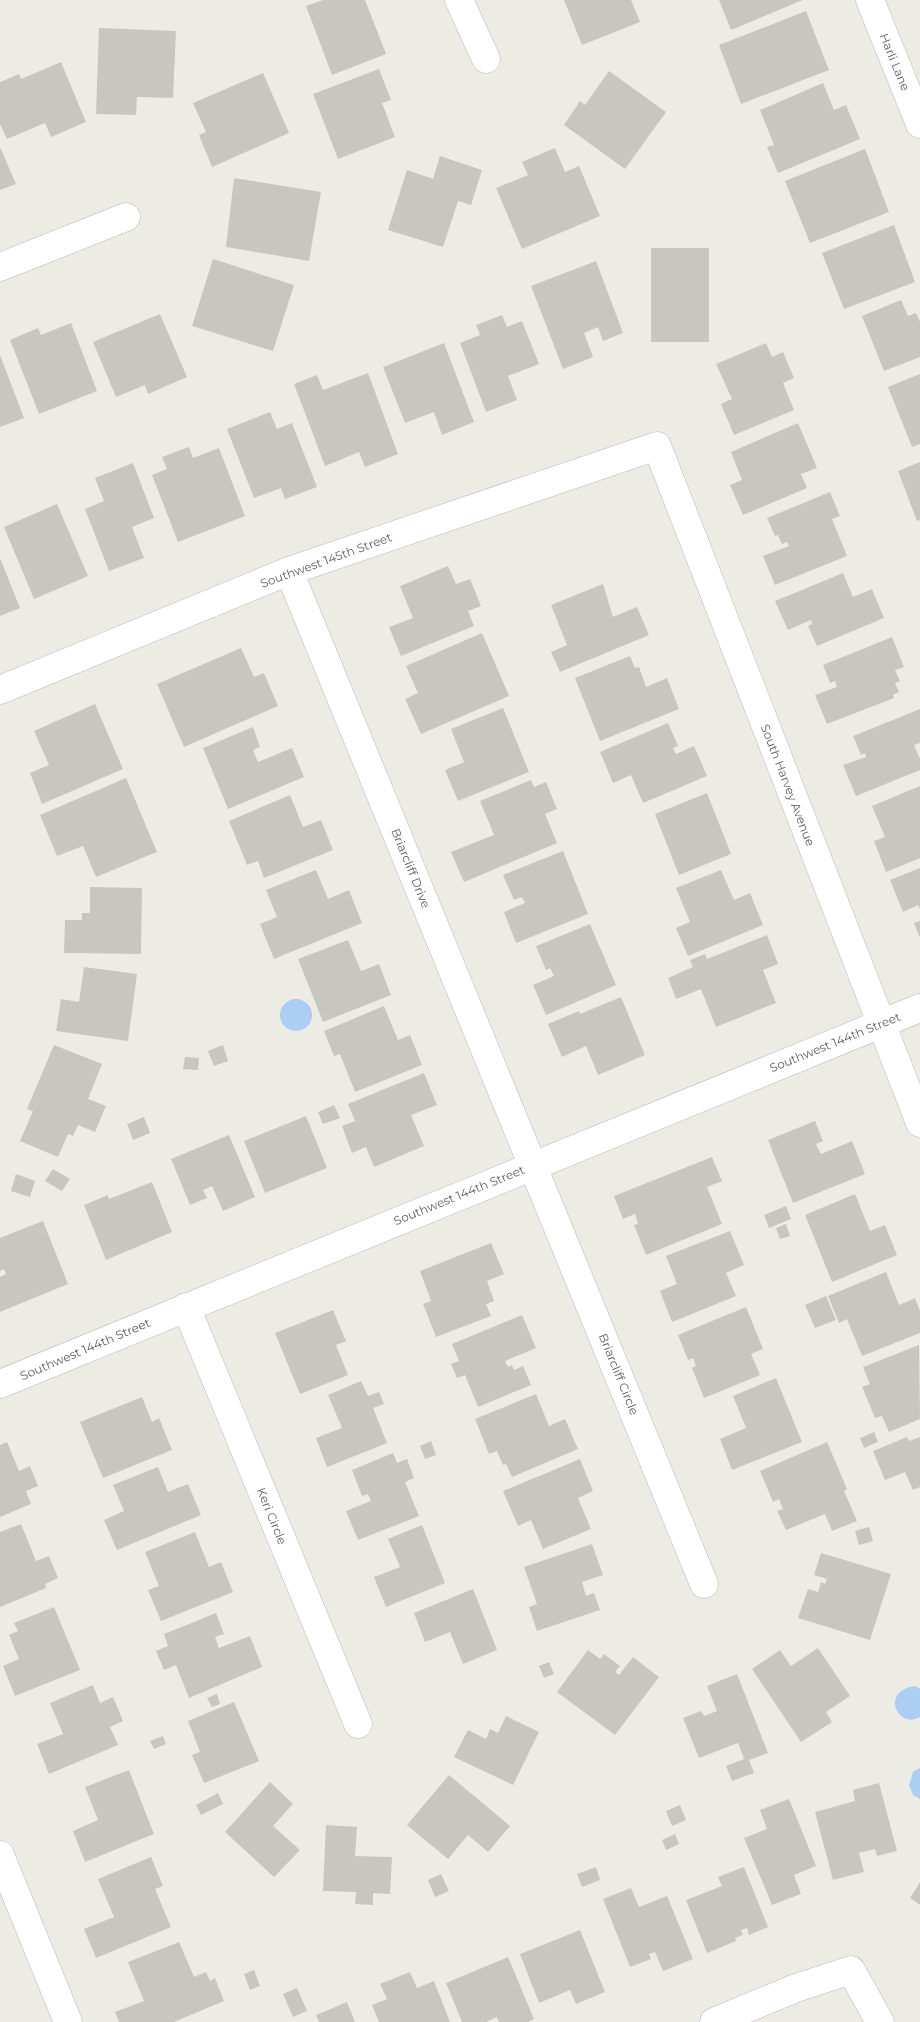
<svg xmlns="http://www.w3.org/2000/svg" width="920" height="2022" viewBox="0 0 920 2022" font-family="Montserrat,sans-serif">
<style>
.water{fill:#accef5}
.building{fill:#c8c6c1}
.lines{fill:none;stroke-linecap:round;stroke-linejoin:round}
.minor-casing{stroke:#b6b8bd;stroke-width:29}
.minor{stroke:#fff;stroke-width:28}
.labels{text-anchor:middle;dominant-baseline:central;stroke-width:5;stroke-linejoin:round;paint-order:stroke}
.street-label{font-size:12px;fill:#5c5e63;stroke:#fff}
</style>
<rect width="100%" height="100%" fill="#edece4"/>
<!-- water -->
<path class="water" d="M280 1015a16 16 0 1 1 32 0a16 16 0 1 1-32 0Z
M915,1686L920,1689V1717C898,1730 879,1691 915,1686Z
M920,1768V1799L913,1795L909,1785L913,1772Z"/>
<!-- building -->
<path class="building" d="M323,0H365L386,54L332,75L306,6Z
M564,0H631L640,22L582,45Z
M719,0H803L731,30Z
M806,11L829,70L741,104L719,45Z
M99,28L176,31L173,98L137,97L136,115L96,114Z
M61,62L86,122L51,137L45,123L7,139L0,124V82L19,74L21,79Z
M379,69L391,100L382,103L395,137L338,159L313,94Z
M609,71L666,112L625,169L564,125L580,101L585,105Z
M263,73L289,133L212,167L199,135L206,132L193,103Z
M823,83L834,110L846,105L860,139L778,173L767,147L774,145L760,110Z
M0,147L16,184L0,190Z
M555,148L565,172L579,166L600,216L522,249L496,188L528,175L522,162Z
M865,149L889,212L810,243L785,181Z
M440,156L482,170L471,205L458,201L443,247L388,230L407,170L433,179Z
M234,178L321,192L309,261L226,247Z
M894,225L915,282L844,309L822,253Z
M651,248H709V342H651Z
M213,259L294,285L273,351L192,326Z
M596,261L623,333L603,341L598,327L584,333L593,357L563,369L531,286Z
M901,300L908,316L916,313L920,322V357L884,371L862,316Z
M160,314L187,377L148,394L145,385L116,397L93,342Z
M502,315L507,327L522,321L539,364L508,376L517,400L486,412L460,343L480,335L476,325Z
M71,323L97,391L39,414L10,340L38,328L41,335Z
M444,343L474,422L442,435L434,412L405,423L383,367Z
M766,343L772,357L783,352L794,378L783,383L794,410L734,435L721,404L732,399L716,364Z
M0,355L24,418L0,427Z
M368,373L398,454L365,467L359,452L325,466L294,384L317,375L323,390Z
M920,374V444L912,447L888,387Z
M270,412L277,429L292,423L317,487L285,499L281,488L254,498L227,429Z
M798,423L817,468L801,474L807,488L743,515L730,485L742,480L731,452Z
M189,447L193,458L219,448L245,516L178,542L152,475L167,469L162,457Z
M920,462V520L917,521L898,471Z
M133,463L154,518L132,527L144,558L109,571L85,509L104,501L95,478Z
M830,492L840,516L832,519L847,556L775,585L763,556L789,546L787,542L782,544L778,535L775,536L767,518Z
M57,504L88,576L34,599L4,527Z
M0,558L20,608L0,616Z
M448,566L456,584L470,579L481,606L468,611L474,626L401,656L389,627L413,618L400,586Z
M843,573L853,597L872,589L884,618L817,646L808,626L812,624L811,620L788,630L775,601Z
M603,584L613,617L637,607L649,635L560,672L551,652L567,645L551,605Z
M482,633L509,696L421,734L405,699L418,693L406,666Z
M892,637L904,667L895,670L900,681L895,683L899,692L893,695L894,698L827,724L815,695L837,687L835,681L830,683L823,665Z
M241,648L254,677L264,673L278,706L184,747L157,684Z
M630,656L635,668L639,667L646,687L667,678L679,709L600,741L575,678Z
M95,704L123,769L42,804L30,773L49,765L34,731Z
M503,708L529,772L458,801L445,770L464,762L451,729Z
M920,709V743L914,745L920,759V770L856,796L843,765L866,757L865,753L861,755L853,736Z
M668,723L678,746L673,748L676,754L694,746L707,776L643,803L631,775L613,783L600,752Z
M253,727L260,747L253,750L258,762L292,748L304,777L228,809L203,748Z
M126,778L157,852L96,877L83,846L57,856L40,815Z
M531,780L534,787L546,782L557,809L545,814L557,843L464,882L451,852L494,835L480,801Z
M920,786V858L886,872L874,841L885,837L872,806Z
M707,793L731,854L679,875L655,814Z
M290,795L303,827L321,820L333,850L264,878L258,861L247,865L229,821Z
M563,851L588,914L516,943L504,912L525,903L522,897L514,900L503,875Z
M920,868V909L918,905L903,912L890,880Z
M316,870L328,899L349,890L362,923L274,959L260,924L277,917L266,890Z
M721,870L734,900L750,893L763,925L688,956L676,928L690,922L676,888Z
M90,887L142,888L141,954L64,953L65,920H82V913H90Z
M920,921V938L914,923Z
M590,924L616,985L546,1015L533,985L554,976L550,968L546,970L536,946Z
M767,935L778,964L763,970L776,1003L716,1027L701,989L676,999L668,978L693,967L690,960L705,954L707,959Z
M348,940L361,971L379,964L391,995L323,1022L298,959Z
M84,967L137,974L128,1041L56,1031L61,999L79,1002Z
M621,997L645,1055L598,1075L586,1046L562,1057L548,1024L579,1011L580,1014Z
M384,1006L398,1040L410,1035L422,1065L355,1092L340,1054L334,1056L324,1031Z
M54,1045L102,1064L88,1099L106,1106L95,1132L78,1125L73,1136L68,1134L58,1157L20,1141L33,1111L27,1109Z
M223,1045L228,1061L214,1066L208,1051Z
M185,1057L199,1058L198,1070L183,1069Z
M424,1073L437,1105L411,1115L424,1146L374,1167L366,1147L352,1153L342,1126L355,1121L348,1104Z
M334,1105L340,1118L323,1124L318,1112Z
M306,1116L327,1168L265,1193L244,1141Z
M144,1117L150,1133L133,1140L127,1124Z
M815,1121L823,1141L816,1144L821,1154L852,1141L865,1174L793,1203L768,1140Z
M229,1135L255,1197L223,1211L212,1186L203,1190L207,1198L190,1205L171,1159Z
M712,1157L722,1181L707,1187L722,1224L646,1255L634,1225L638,1224L635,1214L623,1219L614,1196Z
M53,1169L70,1179L62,1191L45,1181Z
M16,1174L35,1181L30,1197L11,1191Z
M152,1182L172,1232L106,1260L84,1205L108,1195L109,1199Z
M855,1194L870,1231L885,1225L897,1255L832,1282L805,1215Z
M786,1206L791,1219L769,1228L764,1215Z
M43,1221L68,1284L0,1312V1277L6,1274L4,1269L0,1271V1238Z
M786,1224L790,1236L780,1239L776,1228Z
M730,1231L744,1265L726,1273L736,1296L672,1322L660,1291L677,1284L666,1256Z
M491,1243L504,1274L487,1281L494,1301L486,1304L491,1316L436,1337L423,1304L431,1301L420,1271Z
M886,1272L899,1305L915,1298L920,1311V1333L862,1356L847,1319L839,1323L828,1296Z
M826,1296L836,1320L815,1328L805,1305Z
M746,1307L763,1349L751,1354L760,1375L704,1398L692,1368L696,1366L693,1358L688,1360L678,1335Z
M333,1310L346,1341L336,1345L348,1375L300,1394L275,1333Z
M522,1315L536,1348L505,1361L508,1367L512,1365L514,1370L523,1366L531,1385L478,1407L465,1375L457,1378L451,1364L459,1361L452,1344Z
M919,1345L920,1419L889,1432L882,1416L875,1418L862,1387L870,1384L863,1367Z
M776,1378L802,1442L732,1470L720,1439L746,1428L733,1396Z
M361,1381L368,1396L379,1392L384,1404L373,1408L387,1443L327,1467L316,1438L342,1428L328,1395Z
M536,1394L549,1426L565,1419L578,1449L512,1477L506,1464L503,1465L497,1451L489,1454L475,1419Z
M142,1397L152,1422L159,1418L172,1450L103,1478L80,1422Z
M874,1432L878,1442L864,1448L860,1438Z
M907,1437L909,1441L920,1437V1487L913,1490L905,1472L885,1480L873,1451Z
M431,1441L436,1455L425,1459L420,1446Z
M7,1442L19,1471L30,1466L38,1486L26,1491L31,1504L0,1517V1445Z
M827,1442L847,1489L844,1491L857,1521L832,1531L825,1514L786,1530L777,1511L783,1509L779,1499L773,1502L760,1471Z
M393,1453L397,1463L407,1459L414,1478L405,1482L419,1516L358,1540L346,1511L371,1501L368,1494L362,1496L352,1470Z
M580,1459L593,1491L578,1498L591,1529L543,1549L531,1520L518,1526L503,1491Z
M158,1467L168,1492L188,1484L201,1515L117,1550L104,1520L124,1511L113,1485Z
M21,1524L36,1561L49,1556L58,1578L45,1584L46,1588L0,1607V1532Z
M422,1525L445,1583L386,1607L374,1577L400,1567L388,1539Z
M869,1527L873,1541L859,1545L855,1531Z
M195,1532L209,1567L221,1562L233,1592L161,1621L148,1590L159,1586L145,1552Z
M592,1544L603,1575L582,1582L586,1596L594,1593L600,1610L537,1631L529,1607L537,1604L524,1567Z
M821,1553L891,1574L870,1640L798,1618L808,1589L818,1592L821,1582L825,1584L827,1579L814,1575Z
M473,1589L497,1650L463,1664L450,1632L425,1642L414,1613Z
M54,1607L80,1670L15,1696L3,1666L19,1659L9,1635L18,1631L14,1623Z
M216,1613L224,1634L215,1637L219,1648L250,1636L262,1667L189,1698L176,1665L164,1670L156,1651L168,1646L164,1634Z
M818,1648L850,1696L826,1712L832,1722L801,1742L752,1669L780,1650L791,1666Z
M588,1650L600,1659L604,1654L620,1666L615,1672L619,1675L633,1657L659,1677L615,1735L557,1692Z
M549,1662L554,1674L544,1678L539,1666Z
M737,1674L768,1753L749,1760L754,1773L732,1781L726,1766L744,1759L738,1743L699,1758L683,1718L701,1711L704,1716L717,1711L707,1686Z
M93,1685L100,1703L113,1697L123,1721L110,1727L118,1745L49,1774L37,1744L63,1734L50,1703Z
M217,1694L220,1704L212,1707L207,1698Z
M234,1702L259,1761L204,1783L192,1755L200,1752L188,1721Z
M506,1716L539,1732L513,1785L454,1757L468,1730L486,1739L490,1729L498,1733Z
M163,1736L166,1744L154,1749L150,1741Z
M129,1770L154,1834L85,1862L73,1831L98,1820L85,1787Z
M449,1775L510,1826L488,1852L468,1835L448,1859L407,1825Z
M270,1782L293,1804L273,1826L300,1850L274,1877L225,1832Z
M879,1783L897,1851L877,1856L875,1849L859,1853L864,1872L833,1880L815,1812L855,1801L853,1790Z
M218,1793L223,1804L201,1815L196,1805Z
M789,1799L816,1866L794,1875L801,1894L772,1905L744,1838L767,1829L760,1810Z
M680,1805L686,1820L672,1826L666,1811Z
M326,1825L357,1827L355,1856L392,1857L390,1894L373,1893V1905L355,1904L356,1892L323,1891Z
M675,1834L679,1844L666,1850L662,1840Z
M151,1857L163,1886L155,1889L171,1927L96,1958L84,1929L114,1917L98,1879Z
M596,1867L600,1880L582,1887L577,1874Z
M744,1867L768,1927L749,1935L747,1928L741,1930L743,1935L735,1938L736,1941L707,1953L686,1900L722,1886L718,1877Z
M441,1874L449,1891L435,1897L428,1880Z
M920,1882V1905L910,1898Z
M631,1888L639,1907L667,1896L693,1959L663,1971L655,1952L649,1954L651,1959L630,1967L603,1899Z
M580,1930L605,1992L576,2004L570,1990L539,2003L520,1954Z
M179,1942L194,1977L206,1972L210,1981L215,1978L224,2001L174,2022H119L115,2012L144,2001L128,1962Z
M508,1957L534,2019L528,2022H499L497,2017L486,2022H462L446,1983Z
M254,1970L260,1986L250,1990L244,1974Z
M410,1972L417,1988L434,1981L450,2022H379L372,2005L387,1999L380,1984Z
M297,1988L307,2011L293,2017L283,1994Z
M347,2002L355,2022H319L316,2015Z"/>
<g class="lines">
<defs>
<path id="minor" d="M459,0L486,59
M870,0L920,124
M0,267L126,217
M289,571L704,1584
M0,690L289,571L657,446L920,1123
M186,1307L358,1724
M0,1384L920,1008
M0,1855L68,2022
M714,2022L796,1988L851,1970L880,2022"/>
</defs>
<!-- minor casing -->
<use href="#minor" class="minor-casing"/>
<!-- minor -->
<use href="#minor" class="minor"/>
</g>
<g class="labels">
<!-- street labels -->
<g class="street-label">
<text transform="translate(895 62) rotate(68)">Harli Lane</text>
<text transform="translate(326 560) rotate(-20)">Southwest 145th Street</text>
<text transform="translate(788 785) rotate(69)">South Harvey Avenue</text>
<text transform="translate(411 868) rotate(68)">Briarcliff Drive</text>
<text transform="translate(835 1042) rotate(-22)">Southwest 144th Street</text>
<text transform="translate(459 1195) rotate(-22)">Southwest 144th Street</text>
<text transform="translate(85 1349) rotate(-23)">Southwest 144th Street</text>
<text transform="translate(619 1374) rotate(68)">Briarcliff Circle</text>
<text transform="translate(272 1516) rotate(68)">Keri Circle</text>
</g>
</g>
</svg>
